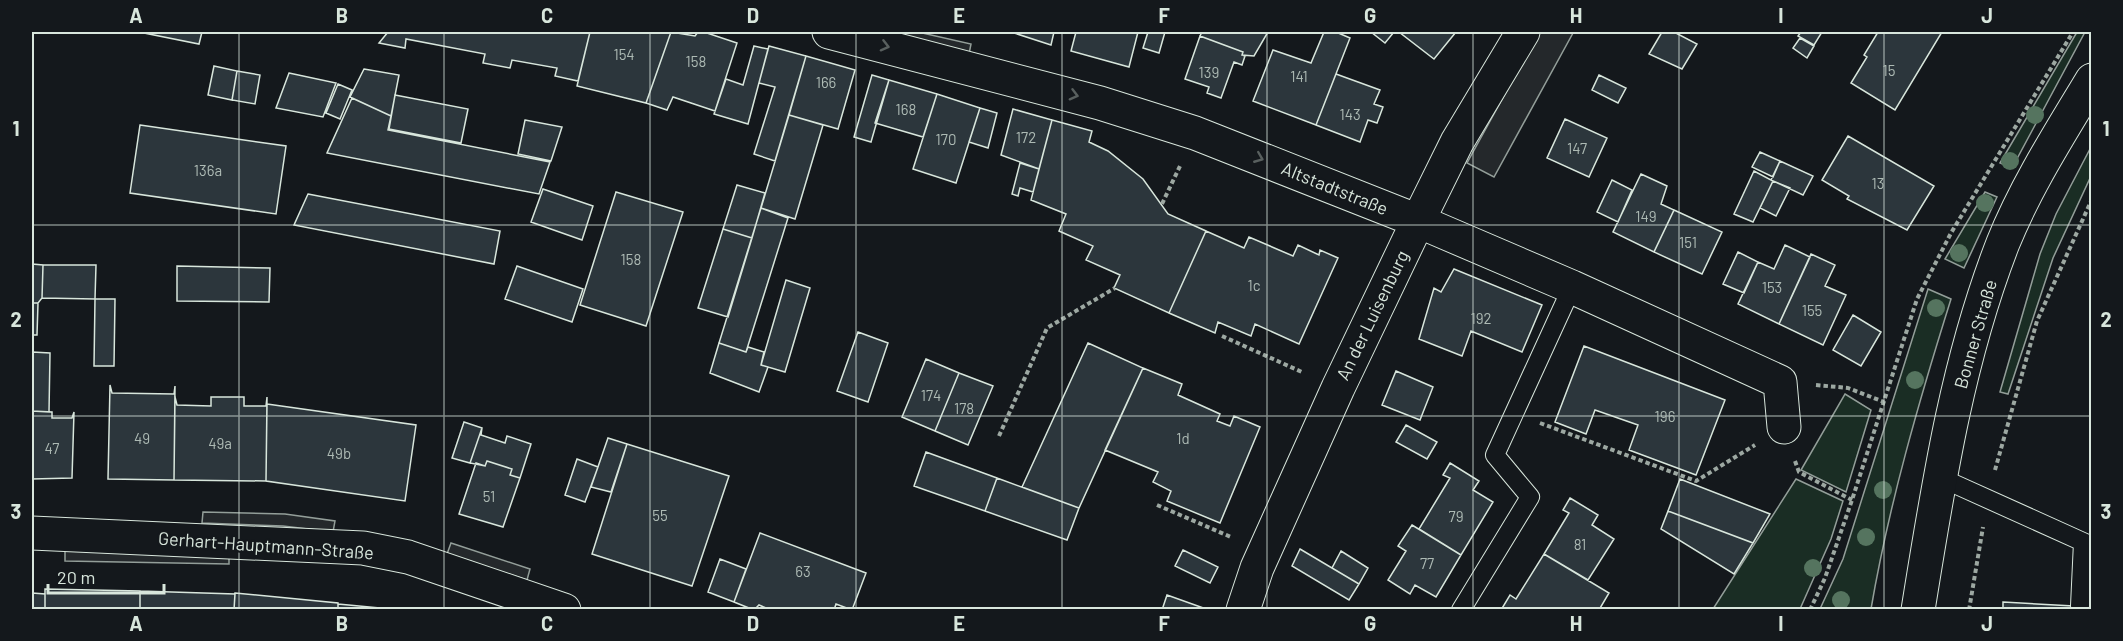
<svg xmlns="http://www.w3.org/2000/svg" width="2123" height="641" viewBox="0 0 2123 641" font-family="Barlow,sans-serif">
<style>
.green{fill:#1a2d24;stroke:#939e99;stroke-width:1.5}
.parking{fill:#24282b;stroke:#939e99;stroke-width:1.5}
.building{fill:#2c363c;stroke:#d8e6dc;stroke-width:1.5}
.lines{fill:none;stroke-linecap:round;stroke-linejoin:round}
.lane-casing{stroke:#d8e6dc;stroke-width:20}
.street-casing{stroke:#d8e6dc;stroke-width:35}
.primary-casing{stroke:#d8e6dc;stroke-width:35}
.path{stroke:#9da8a2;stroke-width:4;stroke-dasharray:4.5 3;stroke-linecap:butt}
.lane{stroke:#14181c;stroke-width:18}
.street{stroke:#14181c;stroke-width:33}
.primary{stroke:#14181c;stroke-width:33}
.tree{fill:#55745f}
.oneway{stroke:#59605f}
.grid{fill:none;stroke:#d8e6dc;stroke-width:1.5;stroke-opacity:0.55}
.labels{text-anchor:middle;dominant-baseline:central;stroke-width:4.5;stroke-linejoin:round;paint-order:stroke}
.number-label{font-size:15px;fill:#adbab4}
.street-label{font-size:18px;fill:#d8e6dc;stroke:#14181c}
.neatline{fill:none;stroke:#d8e6dc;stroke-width:2}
.grid-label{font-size:20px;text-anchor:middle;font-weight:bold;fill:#d8e6dc}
</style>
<rect width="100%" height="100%" fill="#14181c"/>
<!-- green -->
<path class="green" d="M2077,32H2085L2012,168L2000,163Z
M2091,147V176L2053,258L2008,394L2000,392L2040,254L2056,214Z
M1985,192L1997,197L1964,268L1945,259Z
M1928,289L1951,299C1919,401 1889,504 1871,609H1820L1843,559Z
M1845,394L1871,410L1846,492L1801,470Z
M1796,479L1843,501L1831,539L1800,609H1713Z"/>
<!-- parking -->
<path class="parking" d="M874,32H918L971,44L969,54Z
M1539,32L1573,33L1494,177L1467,163Z
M203,512L285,514L335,521L333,532L283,526L202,523Z
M451,543L530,569L527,580L447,554Z
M65,549L229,553V564L65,561Z"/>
<!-- building -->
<path class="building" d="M139,32H202L199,44Z
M388,32H590L578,81L555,76L557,68L512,60L510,68L483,63L485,54L406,39L405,48L379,43Z
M590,32H671L646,103L577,86Z
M671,32L695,36L698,32H704L737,43L715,111L673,97L667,110L646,103Z
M1011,32H1054L1051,45Z
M1076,32H1138L1129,67L1071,51Z
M1148,32H1165L1159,53L1143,48Z
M1202,32L1233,33L1268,32L1254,56L1242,55L1243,52L1200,36Z
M1324,32H1336L1350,38L1316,125L1253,101L1273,50L1311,63Z
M1371,32H1394L1385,43Z
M1399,32H1456L1434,59Z
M1662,32H1674L1697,44L1682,69L1649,54Z
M1801,32H1822L1814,45L1798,36Z
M1878,32H1942L1895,110L1851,83L1867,57L1864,55Z
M1200,36L1243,52L1242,55L1245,56L1242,65L1234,62L1221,98L1207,93L1209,87L1185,79Z
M1800,38L1814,46L1807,58L1793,48Z
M754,46L768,49L748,124L714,114L726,79L743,85Z
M769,46L806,56L775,161L754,154L775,87L759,83Z
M806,56L855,70L838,129L789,115Z
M214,66L237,71L232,100L208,95Z
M364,69L399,75L391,116L350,97Z
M237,71L260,75L255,104L232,100Z
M289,73L336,83L323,117L276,108Z
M1336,74L1380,90L1374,104L1383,107L1377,123L1368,120L1360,142L1316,125Z
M872,75L889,80L871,142L854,137Z
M1599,75L1626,88L1618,103L1592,90Z
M889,80L937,94L923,137L875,123Z
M338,84L352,90L340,119L326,113Z
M937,94L980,108L956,183L913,169Z
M395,95L468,109L461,143L389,129Z
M352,98L391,116L388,130L550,162L539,194L327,153Z
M980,108L997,113L988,148L969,142Z
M1013,109L1052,120L1039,169L1001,155Z
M789,115L823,125L795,219L761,208Z
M1565,119L1607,138L1589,177L1547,158Z
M525,120L562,127L551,161L518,154Z
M1052,120L1092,131L1089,142L1108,151L1143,179L1168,214L1206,231L1169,313L1114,288L1120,275L1086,260L1093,246L1059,231L1066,214L1031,200Z
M140,125L286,146L276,214L130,193Z
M1848,136L1934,186L1907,230L1847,199L1849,196L1822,180Z
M1760,152L1780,161L1773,177L1752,167Z
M1780,161L1813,176L1803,195L1771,180Z
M1020,163L1039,169L1033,192L1020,188L1018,196L1012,194Z
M1754,171L1773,181L1753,222L1734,214Z
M1641,174L1667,186L1661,204L1674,210L1654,252L1613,232Z
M1612,180L1632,190L1618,222L1597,212Z
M1773,181L1790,188L1776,216L1760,208Z
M737,185L765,193L752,238L723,229Z
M543,189L593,206L582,240L531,222Z
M616,192L683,212L646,326L580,305Z
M308,194L500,231L494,264L294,225Z
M761,208L788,218L746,352L719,343Z
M1674,210L1722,232L1702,274L1654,252Z
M723,229L752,238L728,317L698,308Z
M1206,231L1244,248L1249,237L1293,256L1298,245L1319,255L1320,250L1338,258L1299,344L1255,324L1251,336L1218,322L1215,333L1169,313Z
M1785,245L1810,257L1779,324L1738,304L1758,262L1774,269Z
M1738,252L1758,262L1744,293L1723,284Z
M1811,254L1835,265L1825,286L1846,295L1823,345L1779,324Z
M32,264L43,265L42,298L38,303H32Z
M43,265H96L95,299L42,298Z
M177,266L270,268L269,302L177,301Z
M517,266L583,289L572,322L505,299Z
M1454,269L1542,305L1522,352L1471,331L1462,356L1419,339L1434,288L1441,292Z
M786,280L810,288L785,372L761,365Z
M95,299H115L114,366H94Z
M32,303H38L37,335H32Z
M1853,315L1881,332L1861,366L1833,350Z
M858,332L888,343L868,402L837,391Z
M719,343L746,352L748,347L764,352L761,365L768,367L759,392L710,373Z
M1088,343L1143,368L1079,508L1022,487Z
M1584,346L1725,400L1696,475L1629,450L1638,425L1595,410L1586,434L1555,422Z
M32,352L50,353L49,412L32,411Z
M926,359L959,373L935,431L902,417Z
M1143,368L1182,384L1178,395L1220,414L1217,421L1230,426L1234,416L1260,427L1220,523L1167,501L1171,491L1153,482L1158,472L1105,450Z
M1396,371L1433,387L1420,420L1382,405Z
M959,373L993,386L968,445L935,431Z
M110,385L112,393L174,394L175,386L174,480L108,479Z
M175,397L177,405L211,406V397H244V406H266L267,397L266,481L174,480Z
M267,404L416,425L405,501L266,481Z
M32,411L52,412V418H72L74,412L72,478L32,479Z
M464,422L482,428L470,463L452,458Z
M1406,425L1437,442L1427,459L1396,442Z
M482,428L481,435L505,443L507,436L531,444L520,478L510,475L512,469L487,461L485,466L470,463Z
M608,438L627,444L611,492L591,487Z
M627,444L729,476L692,586L592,554Z
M926,452L997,478L985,511L914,486Z
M577,459L598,467L585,502L565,495Z
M487,461L512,469L510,475L520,478L503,527L459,514L476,463L485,466Z
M1450,463L1479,481L1473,490L1493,502L1461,555L1419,529L1450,478L1443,475Z
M997,478L1079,508L1067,540L985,511Z
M1680,479L1770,514L1753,543L1668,511Z
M1570,498L1598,515L1592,525L1614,539L1588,580L1544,554L1569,513L1563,510Z
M1668,511L1753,543L1734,574L1661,529Z
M1412,525L1461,555L1436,597L1415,585L1410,594L1388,580L1406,551L1398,546Z
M760,533L866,573L852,610L836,604L834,610H771L759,605L754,610L734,602Z
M1300,549L1359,584L1349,600L1292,566Z
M1183,550L1218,567L1210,583L1175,566Z
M1341,551L1368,568L1359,584L1332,568Z
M1544,554L1609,593L1599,610H1501L1510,595L1516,599Z
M720,559L746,569L734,602L708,592Z
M45,589L140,591V610H45Z
M140,591L235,594L234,610H140Z
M32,593L45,594V610H32Z
M235,593L338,603V610H234Z
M1167,595L1209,610H1162Z
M2003,602L2092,607V610H2003Z
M338,604L380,608L338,610Z"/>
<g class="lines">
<defs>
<path id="lane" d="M1939,477L2092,546
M2080,606L2083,542
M1461,610L1530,497L1495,455L1572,287"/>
<path id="street" d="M829,32L1100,103L1195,133L1418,221L1572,287L1780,382L1784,427
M32,533L363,548L408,557L564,610
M1243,610L1257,568L1338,388L1418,221L1457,142L1523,32"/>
<path id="primary" d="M1918,610C1938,486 1957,361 2003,243C2026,186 2060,133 2092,80"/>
</defs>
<!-- lane casing -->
<use href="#lane" class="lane-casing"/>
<!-- street casing -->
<use href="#street" class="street-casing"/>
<!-- primary casing -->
<use href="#primary" class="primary-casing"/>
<!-- path -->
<path class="path" d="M1162,204L1180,166
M1222,336L1304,373
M1816,385L1848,388L1884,402
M1540,423L1696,481L1755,445
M999,436L1047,328L1115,288
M1795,461L1799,472L1852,500
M1995,470L2037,321L2092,199
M1157,505L1231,537
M1810,610L1825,578L1852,500L1917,299L1951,233L2073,32
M1969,610L1983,527"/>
<!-- lane -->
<use href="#lane" class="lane"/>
<!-- street -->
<use href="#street" class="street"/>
<!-- primary -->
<use href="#primary" class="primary"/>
</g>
<!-- trees -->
<g class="tree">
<circle cx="2035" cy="115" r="9"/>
<circle cx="2010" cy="161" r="9"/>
<circle cx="1985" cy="203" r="9"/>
<circle cx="1959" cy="253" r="9"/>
<circle cx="1936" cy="308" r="9"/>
<circle cx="1915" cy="380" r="9"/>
<circle cx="1883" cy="490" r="9"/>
<circle cx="1866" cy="537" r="9"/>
<circle cx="1813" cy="568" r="9"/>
<circle cx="1841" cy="600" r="9"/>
</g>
<!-- one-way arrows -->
<defs><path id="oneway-chevron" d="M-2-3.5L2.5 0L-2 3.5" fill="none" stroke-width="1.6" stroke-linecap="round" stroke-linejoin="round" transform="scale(1.5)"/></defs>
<g class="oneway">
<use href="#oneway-chevron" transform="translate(885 46) rotate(14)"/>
<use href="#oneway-chevron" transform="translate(1074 95) rotate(15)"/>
<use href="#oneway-chevron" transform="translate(1259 158) rotate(22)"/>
</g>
<!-- grid -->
<path class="grid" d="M239,32V610M444,32V610M650,32V610M856,32V610M1062,32V610M1267,32V610M1473,32V610M1679,32V610M1884,32V610M32,225H2092M32,416H2092"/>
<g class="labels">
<!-- number labels -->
<g class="number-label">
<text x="624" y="54">154</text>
<text x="696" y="61">158</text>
<text x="1889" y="70">15</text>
<text x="1209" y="72">139</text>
<text x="1299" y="76">141</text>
<text x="826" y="82">166</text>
<text x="906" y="109">168</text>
<text x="1350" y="114">143</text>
<text x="1026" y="137">172</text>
<text x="946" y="139">170</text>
<text x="1577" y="148">147</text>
<text x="208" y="170">136a</text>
<text x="1878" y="183">13</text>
<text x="1646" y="216">149</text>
<text x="1688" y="242">151</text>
<text x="631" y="259">158</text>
<text x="1254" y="285">1c</text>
<text x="1772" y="287">153</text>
<text x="1812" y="310">155</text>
<text x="1481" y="318">192</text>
<text x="931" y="395">174</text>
<text x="964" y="408">178</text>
<text x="1665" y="416">196</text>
<text x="142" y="438">49</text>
<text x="1183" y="438">1d</text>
<text x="220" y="443">49a</text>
<text x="52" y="448">47</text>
<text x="339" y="453">49b</text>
<text x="489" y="496">51</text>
<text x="660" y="515">55</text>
<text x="1456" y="516">79</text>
<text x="1580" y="544">81</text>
<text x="1427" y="563">77</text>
<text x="803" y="571">63</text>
</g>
<!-- street labels -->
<g class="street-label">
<text transform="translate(1335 188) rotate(22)">Altstadtstraße</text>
<text transform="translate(1372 315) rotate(-64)">An der Luisenburg</text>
<text transform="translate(1975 334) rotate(-74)">Bonner Straße</text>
<text transform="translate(266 545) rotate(4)">Gerhart-Hauptmann-Straße</text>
</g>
</g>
<!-- border -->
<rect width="2123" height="641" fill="none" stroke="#14181c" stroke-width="66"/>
<!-- scale -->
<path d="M48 584v9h116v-9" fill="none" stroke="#d8e6dc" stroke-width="3"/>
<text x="57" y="584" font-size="18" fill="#d8e6dc" stroke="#14181c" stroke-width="4.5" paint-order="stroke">20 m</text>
<rect x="33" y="33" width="2057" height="575" class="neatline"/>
<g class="grid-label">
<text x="136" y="23">A</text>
<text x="342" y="23">B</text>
<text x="547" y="23">C</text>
<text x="753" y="23">D</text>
<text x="959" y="23">E</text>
<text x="1164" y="23">F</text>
<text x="1370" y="23">G</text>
<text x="1576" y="23">H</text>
<text x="1781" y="23">I</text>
<text x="1987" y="23">J</text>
<text x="16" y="136">1</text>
<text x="2106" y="136">1</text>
<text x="16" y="327">2</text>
<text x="2106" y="327">2</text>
<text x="16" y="519">3</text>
<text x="2106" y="519">3</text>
<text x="136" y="631">A</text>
<text x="342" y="631">B</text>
<text x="547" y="631">C</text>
<text x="753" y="631">D</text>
<text x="959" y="631">E</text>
<text x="1164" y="631">F</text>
<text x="1370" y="631">G</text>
<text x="1576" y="631">H</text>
<text x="1781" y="631">I</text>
<text x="1987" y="631">J</text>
</g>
</svg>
